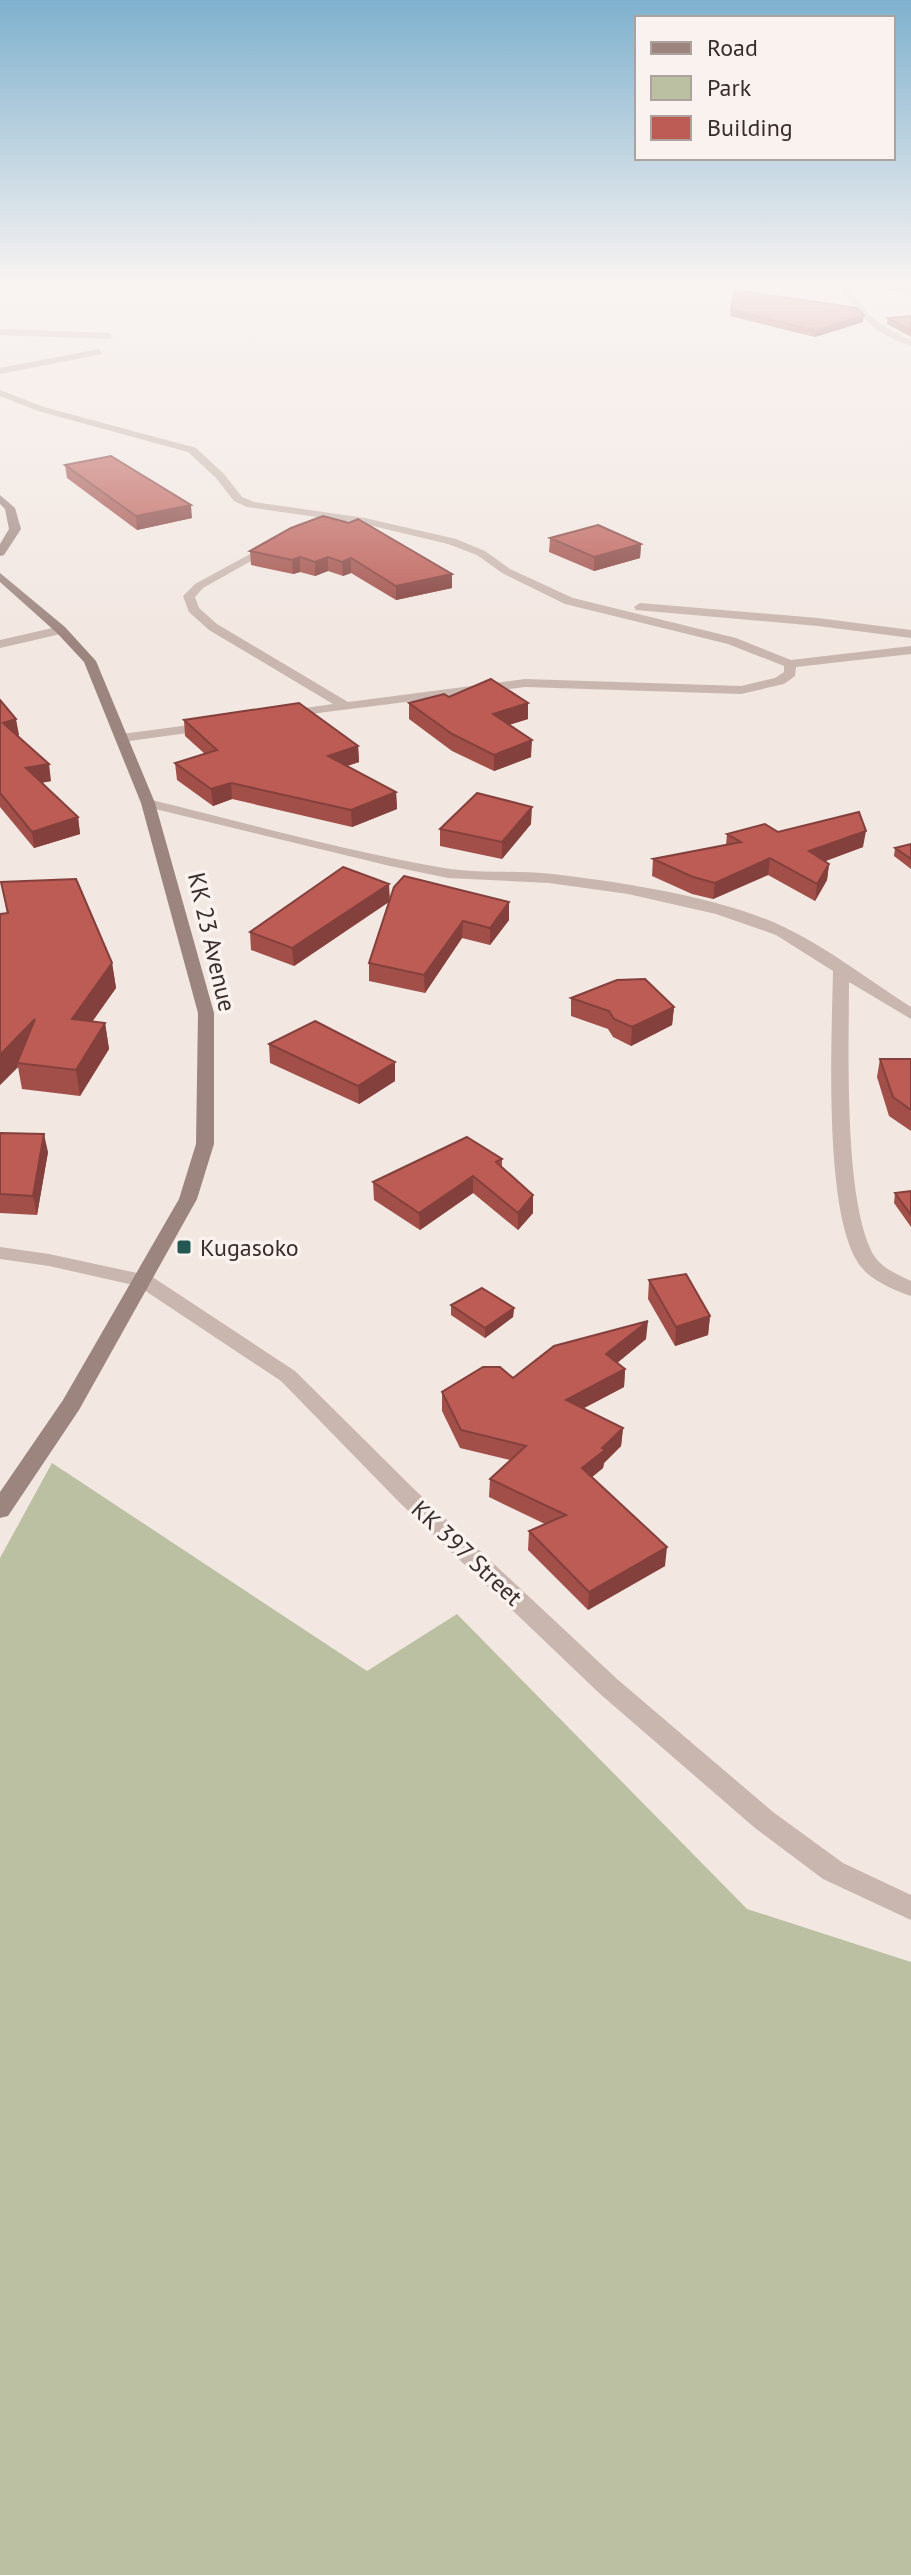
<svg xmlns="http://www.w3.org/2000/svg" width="911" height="2575" viewBox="0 0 911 2575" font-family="'PT Sans',sans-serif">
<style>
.green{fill:#bbc0a2}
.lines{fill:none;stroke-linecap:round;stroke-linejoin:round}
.street{fill:#c9b6ae;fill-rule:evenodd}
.secondary{fill:#9d857f;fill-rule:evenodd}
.wall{fill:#a24f49}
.shaded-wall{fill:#84403c}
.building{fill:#bc5c55;stroke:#84403c;stroke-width:2}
.poi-dot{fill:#245752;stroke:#f9f2ee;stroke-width:3}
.labels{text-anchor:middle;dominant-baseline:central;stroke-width:7;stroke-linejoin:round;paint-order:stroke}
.street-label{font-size:24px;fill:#392d2c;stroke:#f9f2ee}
.poi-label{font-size:24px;fill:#392d2c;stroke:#f9f2ee;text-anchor:start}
</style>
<rect width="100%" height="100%" fill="#f2e7e1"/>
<!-- green -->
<path class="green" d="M52,1463L367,1671L457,1614L747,1909L911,1962V2575H0V1558Z"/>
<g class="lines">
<!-- street -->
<path class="street" d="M839,283L911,289V293L849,287C867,316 879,326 911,340V346C873,333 859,317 839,283Z
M0,329L109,333L113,336L109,339L0,335Z
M99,349L102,354L0,374V368Z
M0,390L44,407L196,448L224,474L242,497L254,502L365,518L456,539L485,551L510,569L573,598L736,638L791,660L911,646V654L796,667L795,676L784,684L741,694L525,687L278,718V712L333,704L209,630L189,612L183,596L195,584L274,541L278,542V546L203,588L195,597L199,608L217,624L348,702L525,679L741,686L775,678L784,672V666L728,644L565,604L502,573L477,555L448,544L365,524L247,507L234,501L216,478L188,452L38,411L0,396Z
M640,603L818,618L911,630V638L818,626L636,610L634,607Z
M61,626L67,630L65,633L0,648V640Z
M212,722L217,723V729L122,742L115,738L122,734Z
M148,799C246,823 344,851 444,868C479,874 517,870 553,874C621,882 727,898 788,929C831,950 870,981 911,1007V1019L849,982C849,1045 843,1206 875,1257C883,1269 899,1275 911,1281V1296C896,1291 873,1281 863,1269C822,1224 832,1035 833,971L776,935L716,914L628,894L549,883L448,878L390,866L143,806V800Z
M0,1247L49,1254L151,1276L295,1371L416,1491L617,1679L773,1812L843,1863L911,1895V1920L823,1879L755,1828L599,1693L400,1503L281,1381L138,1286L49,1266L0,1259Z"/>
<!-- secondary -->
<path class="secondary" d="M0,495L15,508L21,529L4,555L0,556V544L9,529L5,509L0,504Z
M0,573L65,627L96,661L155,803L214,1013V1144L197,1199L79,1410L8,1516L0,1518V1492L63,1400L179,1199L196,1144L198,1013L141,803L84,662L57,633L0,582Z"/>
</g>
<!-- wall -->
<path class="wall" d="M731,310L863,322L815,337L730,316Z
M911,316V337L887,324L888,318Z
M65,465L192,518L137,530L67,478Z
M291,528L452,588L396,600L351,573L343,576L328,571L315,576L300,572L293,574L251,565L250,551Z
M550,538L641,544L640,558L594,571L549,552Z
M449,697L528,719L509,725L531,757L494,771L452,751L409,719V703Z
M0,700L19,735L17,736L51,781L41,783L78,817L80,834L34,848L0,807Z
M184,720L358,746L359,762L347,766L396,792L397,809L352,827L232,799L213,806L177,780L175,763L205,754L185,736Z
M531,824L502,859L440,846V829Z
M778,832L863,847L825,861L829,864L827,880L815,901L768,875L713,899L692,894L652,876L653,859L726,845L727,834Z
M911,844V869L894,856L895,848Z
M1,882L112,963L116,988L92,1021L105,1023L109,1049L80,1096L22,1089L18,1067L0,1085V914L7,913Z
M390,900L509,920L490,945L462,938L425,993L369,981V963L389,902L294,966L251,950L250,932Z
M571,998L674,1007L672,1025L631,1046L613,1037L608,1029L571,1016Z
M269,1044L395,1081L359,1104L270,1063Z
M880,1059H911V1131L889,1116L877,1077Z
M0,1133L48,1152L37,1215L0,1213Z
M502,1159V1167L533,1195V1213L518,1230L473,1193L420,1230L374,1200L373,1182Z
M911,1191V1227L894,1203L895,1193Z
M649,1280L710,1316L708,1335L675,1346L648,1299Z
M451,1305L514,1308L513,1317L485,1338L451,1315Z
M646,1339L617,1363L625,1369L624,1387L584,1408L623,1428L621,1446L604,1463L603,1468L592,1477L665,1566L588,1610L528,1550L529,1531L545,1524L489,1497L490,1479L510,1460L460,1448L442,1411V1392L513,1378Z"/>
<!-- shaded-wall -->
<path class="shaded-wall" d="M864,315L863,322L815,337L816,331Z
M191,505L192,518L137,530L136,516Z
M641,544L640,558L594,571V557Z
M300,557V572L293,574L292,560Z
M328,557V571L315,576V562Z
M351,558V573L343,576L342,562Z
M452,574V588L396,600V586Z
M528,703V719L492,730L493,714Z
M16,719L19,735L5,739L3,723Z
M532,740L531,757L494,771V755Z
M358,746L359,762L329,772L328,756Z
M49,764L51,781L29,785L26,768Z
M231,783L232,799L213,806L211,789Z
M396,792L397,809L352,827L351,810Z
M532,807L531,824L502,859V842Z
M78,817L80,834L34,848L32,832Z
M866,831L863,847L807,868L809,851Z
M770,858L768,875L713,899L715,883Z
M829,864L827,880L815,901L817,884Z
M389,884L390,901L294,966L292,948Z
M509,902V920L490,945V928Z
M463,921L462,938L425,993L424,975Z
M112,963L116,988L76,1045L72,1019Z
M674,1007L672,1025L631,1046L632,1027Z
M35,1019L17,1063L18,1067L0,1085V1055Z
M105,1023L109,1049L80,1096L76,1070Z
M395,1062V1081L359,1104L358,1086Z
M44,1134L48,1152L37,1215L33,1196Z
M473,1176V1193L420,1230L419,1213Z
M533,1195V1213L518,1230V1213Z
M514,1308L513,1317L485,1338V1328Z
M710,1316L708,1335L675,1346L676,1327Z
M648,1321L646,1339L605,1373L606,1354Z
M625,1369L624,1387L565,1418L566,1400Z
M623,1428L621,1446L604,1463L603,1468L581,1486L582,1468Z
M667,1547L665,1566L588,1610L589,1592Z"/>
<!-- building -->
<path class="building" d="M735,290L857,308L864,315L816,331L731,310Z
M911,316V331L888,318Z
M111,456L191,505L136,516L65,465Z
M323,516L349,523L358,519L452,574L396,586L351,558L342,562L328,557L315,562L300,557L292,560L250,551L291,528Z
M598,525L641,544L594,557L550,538Z
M491,679L528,703L493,714L532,740L494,755L452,734L409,703L444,694L449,697Z
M0,700L16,719L3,723L49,764L26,768L78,817L32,832L0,793Z
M299,703L358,746L328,756L396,792L351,810L231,783L211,789L175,763L217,750L184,720Z
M477,793L532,807L502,842L440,829Z
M859,812L866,831L809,851L829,864L817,884L770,858L715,883L693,877L653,859L741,842L727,834L765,824L778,832Z
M911,844V859L895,848Z
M343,867L389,884L292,948L250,932Z
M404,876L509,902L490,928L463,921L424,975L369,963L394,887Z
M76,879L112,963L72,1019L105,1023L76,1070L17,1063L35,1019L0,1055V914L8,913L1,882Z
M645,979L674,1007L632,1027L614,1019L609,1011L571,998L617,980Z
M315,1021L395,1062L358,1086L269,1044Z
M880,1059H911V1110L893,1097Z
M0,1133L44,1134L33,1196L0,1194Z
M467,1137L502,1159L496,1162L533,1195L518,1213L473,1176L419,1213L373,1182Z
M911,1191V1215L895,1193Z
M686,1274L710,1316L676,1327L649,1280Z
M482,1288L514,1308L485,1328L451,1305Z
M648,1321L606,1354L625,1369L566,1400L623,1428L602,1448L605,1450L582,1468L667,1547L589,1592L529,1531L566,1515L490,1479L526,1446L461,1430L442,1392L483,1367H500L513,1378L554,1346Z"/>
<!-- sky -->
<linearGradient id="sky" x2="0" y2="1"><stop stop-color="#7fb1ce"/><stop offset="0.44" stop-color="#f9f4f2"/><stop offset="1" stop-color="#f9f4f2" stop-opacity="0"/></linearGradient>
<rect width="911" height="644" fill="url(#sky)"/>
<!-- markers -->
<rect class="poi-dot" x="176" y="1239" width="16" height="16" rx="4"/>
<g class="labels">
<!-- street labels -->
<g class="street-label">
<text transform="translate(212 942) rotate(77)">KK 23 Avenue</text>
<text transform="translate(467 1553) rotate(43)">KK 397 Street</text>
</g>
<!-- poi labels -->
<g class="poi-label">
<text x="200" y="1247">Kugasoko</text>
</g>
</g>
<!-- legend -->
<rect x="635" y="16" width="260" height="144" fill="#f9f2ee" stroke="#aca3a0" stroke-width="2"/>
<rect x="651" y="42" width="40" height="12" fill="#9d857f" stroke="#aca3a0" stroke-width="2"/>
<text x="707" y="56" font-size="24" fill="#392d2c">Road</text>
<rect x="651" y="76" width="40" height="24" fill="#bbc0a2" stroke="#aca3a0" stroke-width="2"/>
<text x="707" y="96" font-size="24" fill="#392d2c">Park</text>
<rect x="651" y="116" width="40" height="24" fill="#bc5c55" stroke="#aca3a0" stroke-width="2"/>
<text x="707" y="136" font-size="24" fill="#392d2c">Building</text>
</svg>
